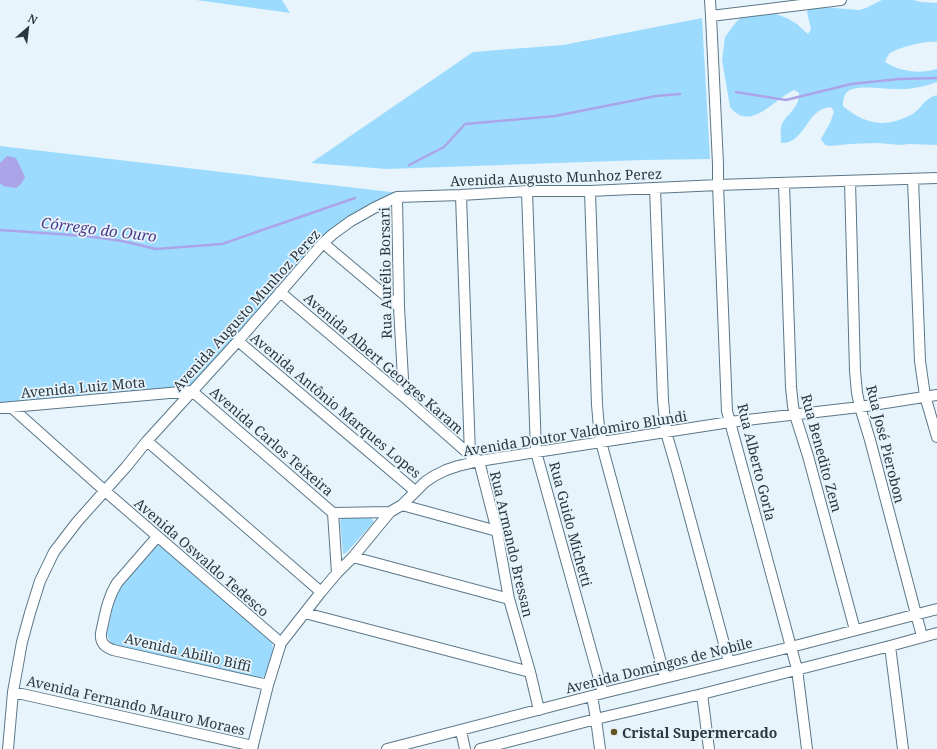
<svg xmlns="http://www.w3.org/2000/svg" width="937" height="749" viewBox="0 0 937 749" font-family="'Noto Serif',serif">
<style>
.green{fill:#9ddbfe}
.water{fill:#aca4e9}
.lines{fill:none;stroke-linecap:round;stroke-linejoin:round}
.stream{stroke:#aca4e9;stroke-width:2.5}
.street-casing{stroke:#5a7788;stroke-width:12}
.street{stroke:#fff;stroke-width:10}
.poi-dot{fill:#625522;stroke:#e8f4fc;stroke-width:1.5}
.labels{text-anchor:middle;dominant-baseline:central;stroke-width:3.5;stroke-linejoin:round;paint-order:stroke}
.street-label{font-size:14px;fill:#2b383f;stroke:#e8f4fc}
.poi-label{font-size:14px;font-weight:bold;fill:#2b383f;stroke:#e8f4fc;text-anchor:start}
.water-label{font-size:15px;font-style:italic;fill:#4e3c8d;stroke:#e8f4fc}
</style>
<rect width="100%" height="100%" fill="#e8f4fc"/>
<!-- green -->
<path class="green" d="M196,0H282L290,13Z
M882,0H913L921,2L937,3V42C930,40 899,47 892,52C888,54 887,58 885,62C901,72 919,74 937,69V82C923,87 909,90 894,89C883,89 861,85 850,90C844,93 843,99 843,106C862,122 881,128 904,118C908,116 912,115 915,112C920,109 922,104 926,101C929,98 933,96 937,95V145L908,144L902,145L876,143L850,144L831,146L825,145L821,139L830,123L834,112L831,107C805,109 806,144 781,143C781,137 780,130 782,124C788,112 799,109 799,93L794,90C774,99 750,133 730,107L722,60L725,37L736,22L743,16L773,13L787,18L797,24L808,34L811,29L807,12L810,6L859,10L866,8Z
M702,18L710,159L644,160L387,169L311,163L473,52L563,45Z
M0,146L408,194L385,198L318,240L279,292L192,390L0,404Z
M370,517L373,520L374,522L346,553L343,554L340,521L341,519L343,518Z
M160,545L164,547L272,643L273,649L268,672L265,676L260,679L116,646C110,643 108,639 107,633L115,598L118,589L123,582L155,546Z"/>
<!-- water -->
<path class="water" d="M7,156L16,158L25,177L21,184L16,188L3,186L0,183V163Z"/>
<g class="lines">
<!-- stream -->
<path class="stream" d="M736,92L786,100L851,84L899,79L937,78
M409,165L444,147L465,124L555,116L656,96L680,94
M0,230L86,236L122,241L156,249L222,244L355,198"/>
<defs>
<path id="street" d="M710,0L711,16L718,164V185L727,411L791,647L797,669L807,749
M711,16L841,0
M913,179L920,361L925,396L937,437
M850,181L855,371L857,393L860,407L870,440L916,614L922,636
M784,184L791,387L793,406L795,415L808,456L855,630
M655,188L663,400L666,432L677,470L729,662
M527,191L536,452L603,693
M590,191L597,405L599,427L601,442L665,677
M461,195L470,455L479,461L497,531L509,599L530,672L539,710
M397,197L399,307L404,397
M323,243L399,307
M280,292L404,397L470,455
M238,341L415,491
M11,407L105,491L281,643
M0,408L192,391L333,513L390,512
M147,441L321,592
M402,505L497,531
M333,513L337,573
M157,537L117,583C107,599 105,615 101,633C100,642 104,647 113,650L268,685
M353,557L509,599
M305,613L530,672
M890,646L903,749
M13,692L253,746
M702,694L709,749
M592,696L596,719L600,749
M461,731L465,749
M8,749L13,692L22,642L30,613L40,581L54,552L77,522L126,467L147,441L238,341L323,243L333,234L351,221L374,208L397,197L461,195L527,191H590L718,185L937,178
M252,749L268,685L281,643L321,592L337,573L353,557L390,512L402,505L425,482L434,476L446,470L458,466L479,461L730,422L860,407L937,395
M387,749L603,693L791,647L937,609
M480,749L596,719L702,694L890,646L937,633"/>
</defs>
<!-- street casing -->
<use href="#street" class="street-casing"/>
<!-- street -->
<use href="#street" class="street"/>
</g>
<!-- markers -->
<circle class="poi-dot" cx="614" cy="732" r="4"/>
<g class="labels">
<!-- street labels -->
<g class="street-label">
<text transform="translate(556 177) rotate(-2)">Avenida Augusto Munhoz Perez</text>
<text transform="translate(385 273) rotate(-91)">Rua Aurélio Borsari</text>
<text transform="translate(246 310) rotate(-48)">Avenida Augusto Munhoz Perez</text>
<text transform="translate(384 363) rotate(41)">Avenida Albert Georges Karam</text>
<text transform="translate(83 387) rotate(-5)">Avenida Luiz Mota</text>
<text transform="translate(336 405) rotate(40)">Avenida Antônio Marques Lopes</text>
<text transform="translate(575 433) rotate(-9)">Avenida Doutor Valdomiro Blundi</text>
<text transform="translate(272 441) rotate(41)">Avenida Carlos Teixeira</text>
<text transform="translate(886 444) rotate(76)">Rua José Pierobon</text>
<text transform="translate(822 453) rotate(75)">Rua Benedito Zem</text>
<text transform="translate(757 462) rotate(76)">Rua Alberto Gorla</text>
<text transform="translate(571 524) rotate(75)">Rua Guido Michetti</text>
<text transform="translate(512 544) rotate(77)">Rua Armando Bressan</text>
<text transform="translate(202 557) rotate(41)">Avenida Oswaldo Tedesco</text>
<text transform="translate(188 652) rotate(13)">Avenida Abilio Biffi</text>
<text transform="translate(659 665) rotate(-14)">Avenida Domingos de Nobile</text>
<text transform="translate(136 705) rotate(13)">Avenida Fernando Mauro Moraes</text>
</g>
<!-- poi labels -->
<g class="poi-label">
<text x="622" y="732">Cristal Supermercado</text>
</g>
<!-- water labels -->
<g class="water-label">
<text transform="translate(99 229) rotate(7)">Córrego do Ouro</text>
</g>
</g>
<!-- north arrow -->
<g transform="translate(28 28) rotate(28)" stroke="#e8f4fc" stroke-width="3" paint-order="stroke">
<path d="M0-3L7 15L0 10L-7 15Z" fill="#2b383f"/>
<text y="-6" font-size="11" font-weight="bold" text-anchor="middle" fill="#2b383f">N</text>
</g>
</svg>
